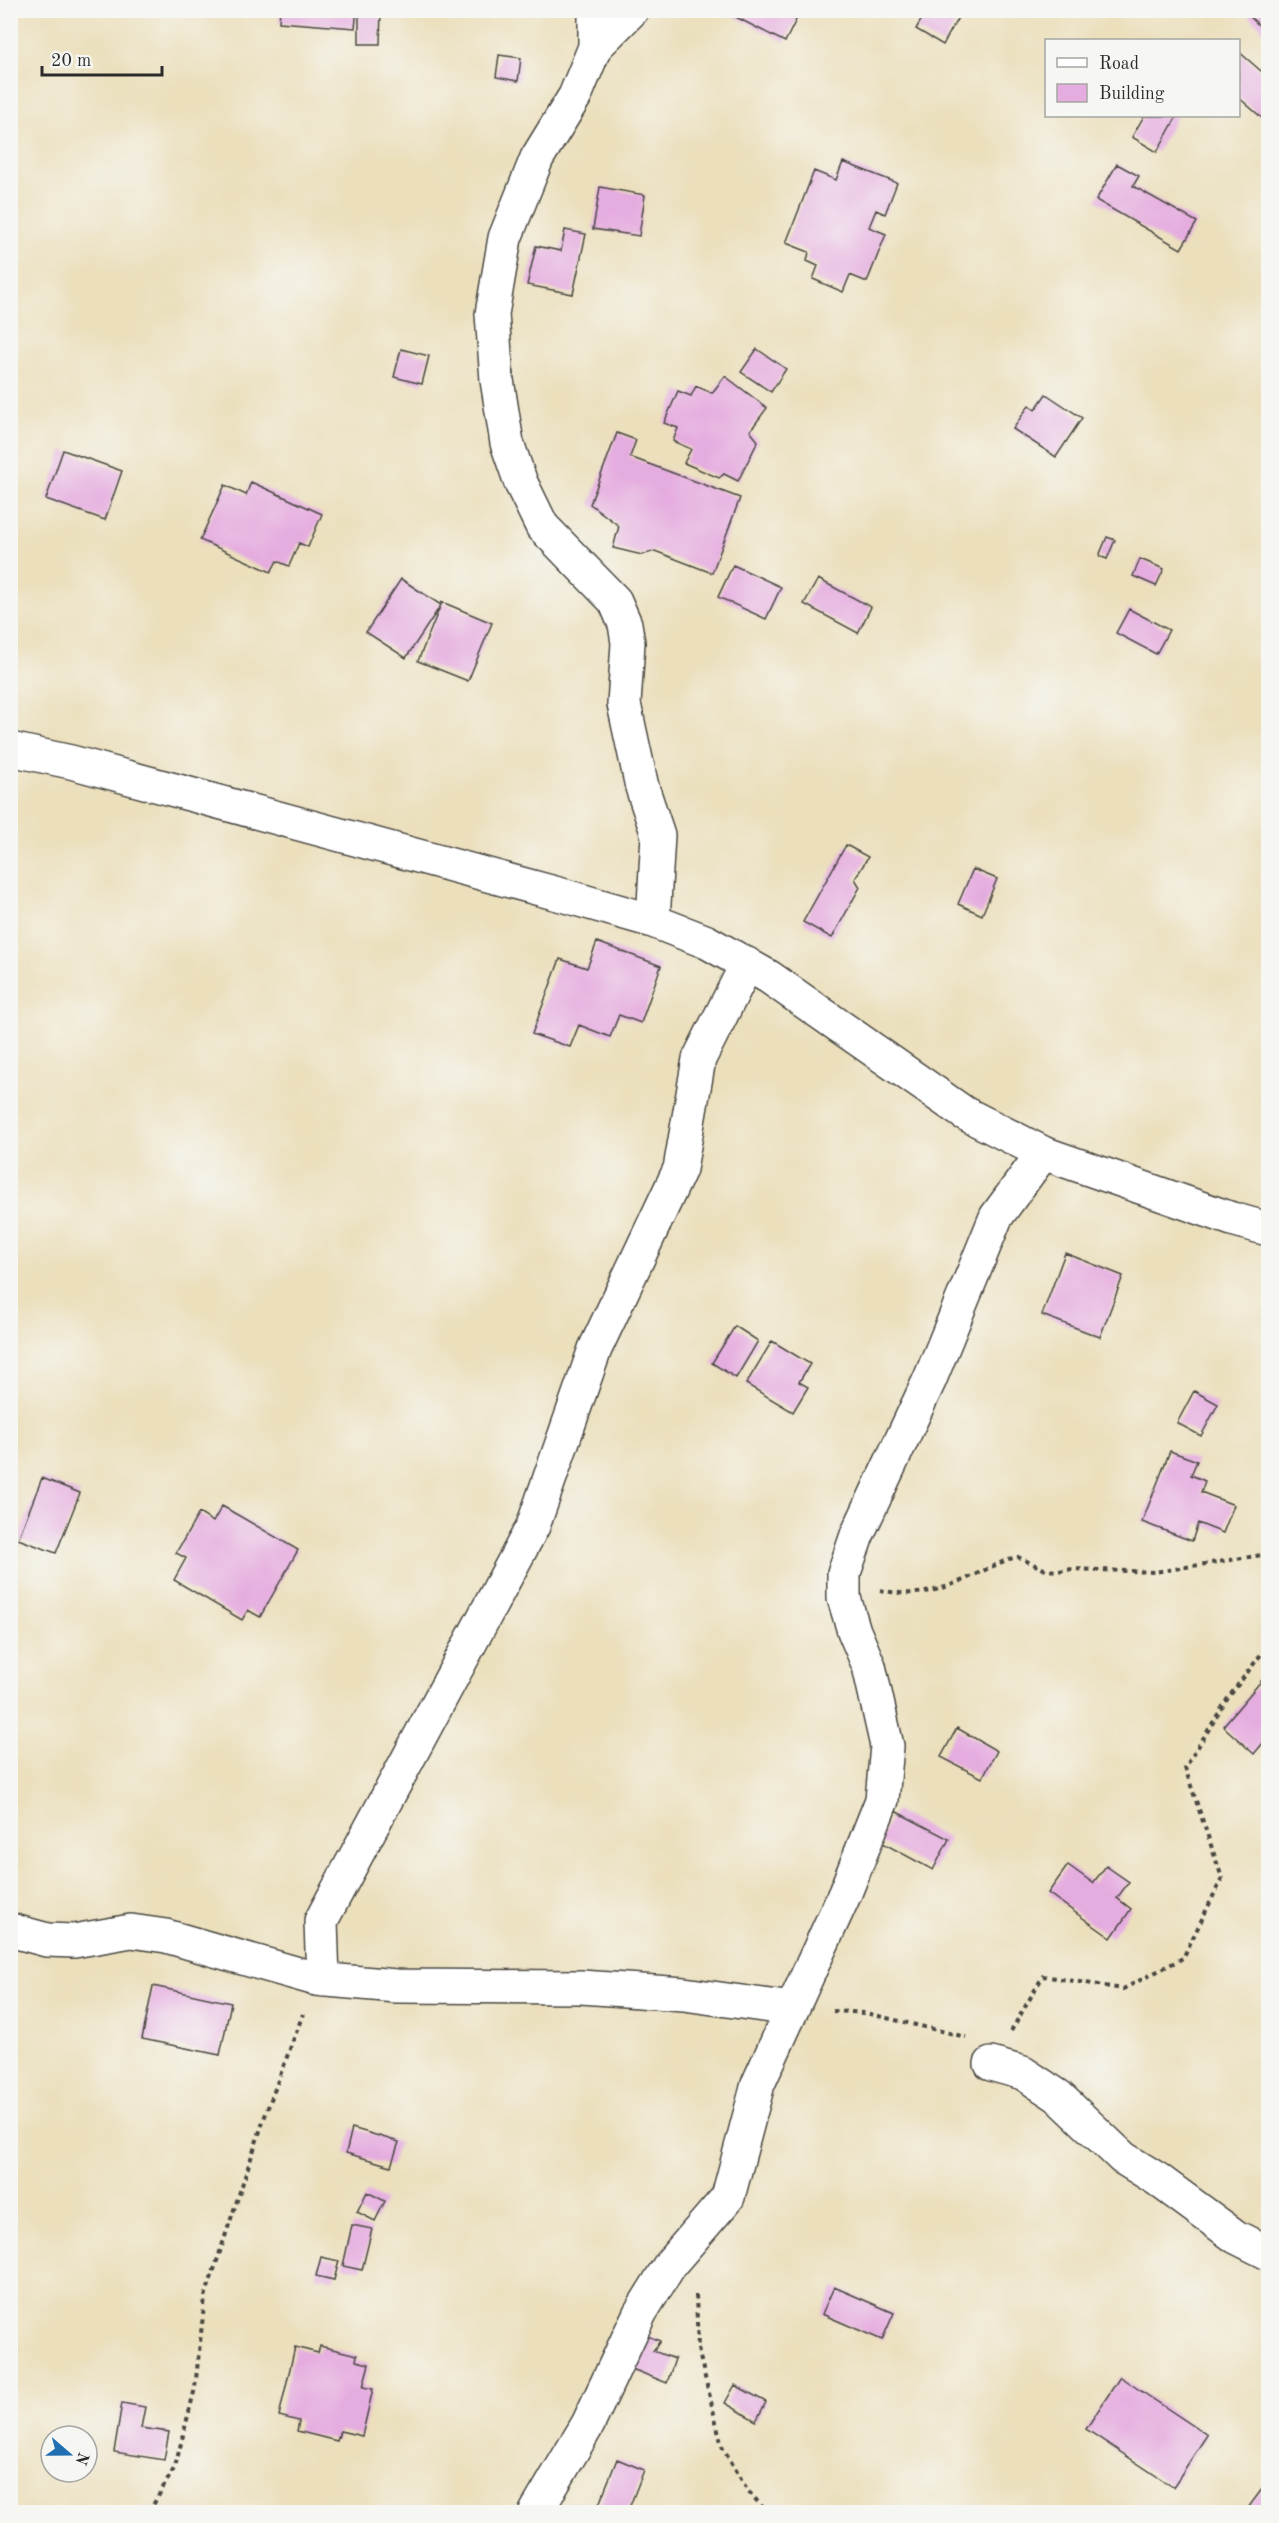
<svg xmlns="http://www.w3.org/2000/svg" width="1279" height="2523" viewBox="0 0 1279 2523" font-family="'Old Standard TT',serif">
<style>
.building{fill:#e5acdf}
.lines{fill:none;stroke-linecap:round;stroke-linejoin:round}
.minor-casing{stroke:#484641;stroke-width:36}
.path{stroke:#484641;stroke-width:4;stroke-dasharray:4.5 4.5;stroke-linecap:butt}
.minor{stroke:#fff;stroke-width:33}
</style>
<rect width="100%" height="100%" fill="#f6f6f2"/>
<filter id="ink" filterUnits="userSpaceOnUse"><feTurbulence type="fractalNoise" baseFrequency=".0167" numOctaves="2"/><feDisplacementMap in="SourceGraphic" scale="12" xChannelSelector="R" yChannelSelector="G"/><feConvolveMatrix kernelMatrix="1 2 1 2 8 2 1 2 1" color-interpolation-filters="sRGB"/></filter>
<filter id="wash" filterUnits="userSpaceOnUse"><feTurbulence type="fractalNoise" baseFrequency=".008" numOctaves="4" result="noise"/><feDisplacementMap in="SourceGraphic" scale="24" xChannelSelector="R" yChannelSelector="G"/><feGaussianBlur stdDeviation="1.35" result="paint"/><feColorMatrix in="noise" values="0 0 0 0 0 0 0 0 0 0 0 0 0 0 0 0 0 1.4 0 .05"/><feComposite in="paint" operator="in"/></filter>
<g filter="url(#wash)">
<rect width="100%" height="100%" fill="#ebdfbc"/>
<g id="blocks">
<!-- building -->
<path class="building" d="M280,10H357L355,28L279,22Z
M359,10H381L380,44H359Z
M722,10H801L785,42Z
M927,10H962L943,45L916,29Z
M1250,10H1268V34L1247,14Z
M1238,51L1268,77V123L1238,97Z
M499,55L521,58L518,81L496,77Z
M1144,116H1177L1157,152L1132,137Z
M843,162L897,183L885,214L876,210L869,227L886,234L867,282L850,275L843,292L813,279L818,266L807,261L809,252L786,243L814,171L836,180Z
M1117,164L1139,176L1133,186L1197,222L1181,249L1096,200Z
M600,187L645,195L639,236L593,229Z
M565,230L586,234L573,294L527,285L536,246L561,251Z
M401,349L429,356L422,384L394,377Z
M757,349L786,369L771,392L741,372Z
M725,376L767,408L750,431L758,441L738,481L724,474L719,478L684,463L691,449L673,441L678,428L664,423L678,391L691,396L696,386L712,393Z
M1046,394L1082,418L1056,457L1013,429L1029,405L1035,410Z
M617,433L636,440L630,457L740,498L712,573L655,551L642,555L613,548L619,526L590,504Z
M63,450L122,471L105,520L46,499Z
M251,482L322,514L308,547L299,543L289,566L277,561L271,572L200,540L225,485L246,495Z
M1107,537L1115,540L1107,559L1099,556Z
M1140,559L1164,569L1156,586L1133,576Z
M733,565L781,587L766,619L718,597Z
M401,579L441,605L406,658L366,632Z
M818,579L871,607L858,633L804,604Z
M442,602L492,623L468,681L418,661Z
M1129,609L1169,630L1156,654L1116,633Z
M846,845L868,857L855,879L860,887L832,938L803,922Z
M973,869L997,879L982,915L958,904Z
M597,942L661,966L641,1023L619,1015L610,1037L579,1025L570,1047L532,1034L560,959L587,968Z
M1065,1253L1123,1276L1100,1337L1042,1315Z
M735,1326L758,1341L736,1378L712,1363Z
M772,1341L810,1364L799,1382L808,1387L793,1412L746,1384Z
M1194,1391L1218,1404L1201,1436L1177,1423Z
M1170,1451L1197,1461L1191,1475L1205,1481L1201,1492L1234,1505L1223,1533L1198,1523L1192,1541L1142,1522Z
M42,1478L80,1493L56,1553L18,1539Z
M222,1506L298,1550L260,1617L248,1610L242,1620L174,1580L186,1558L176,1553L199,1513L213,1522Z
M1268,1673V1737L1254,1754L1223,1726Z
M957,1728L997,1751L982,1778L941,1757Z
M895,1811L949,1839L933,1870L879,1841Z
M1068,1865L1093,1883L1106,1866L1129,1882L1117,1898L1131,1909L1111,1938L1048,1893Z
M153,1986L231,2003L220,2055L142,2039Z
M352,2128L399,2142L391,2166L346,2153Z
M367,2192L385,2201L375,2221L357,2212Z
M352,2225L372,2229L362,2270L343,2266Z
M321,2257L339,2261L334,2280L316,2276Z
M834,2287L894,2313L882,2340L822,2314Z
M640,2333L660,2341L653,2351L675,2359L667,2383L627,2367Z
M320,2346L357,2355L356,2361L369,2364L363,2387L373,2389L362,2436L340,2431L337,2441L297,2431L299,2421L279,2416L295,2347L318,2353Z
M10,2348L18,2350L11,2372H10Z
M1120,2377L1207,2435L1173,2487L1086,2429Z
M735,2385L766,2402L756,2421L725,2403Z
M122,2403L145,2407L141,2428L169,2432L164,2460L114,2452Z
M617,2459L644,2470L628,2511L632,2512H596Z
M1268,2481V2512H1245Z"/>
</g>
</g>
<g filter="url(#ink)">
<use href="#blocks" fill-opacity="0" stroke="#484641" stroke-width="1.5"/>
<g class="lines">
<defs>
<path id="minor" d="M595,10V47L575,96L537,158L505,238L492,314L497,380L507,443L521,483L542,526L615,601L625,624L628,643L624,704L642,787L658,835L653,921
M595,47L632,10
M10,749L71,762L562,895L653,921L707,942L769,977L964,1113L1043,1153L1232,1219L1268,1229
M10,1930L47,1940L74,1941L131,1931L166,1936L316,1979L396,1986L581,1987L684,1994L792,2009
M323,1980L321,1921L533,1526L595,1349L680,1169L699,1059L747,964
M991,2064L1023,2073L1058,2096L1123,2158L1157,2179L1236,2237L1268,2253
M536,2512L588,2424L640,2313L671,2263L728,2197L758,2084L845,1893L882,1800L887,1746L869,1666L854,1631L844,1598V1573L857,1535L930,1379L996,1217L1043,1153"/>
</defs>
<!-- minor casing -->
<use href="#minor" class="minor-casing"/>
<!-- path -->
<path class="path" d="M880,1590C933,1602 962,1579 1009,1559L1018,1557L1046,1570L1058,1571L1073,1569L1155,1572L1268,1554
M833,2011L866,2013L966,2037
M1011,2031L1043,1976L1123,1989L1183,1958L1222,1878L1185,1768L1228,1698L1268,1645
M696,2295L698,2349L722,2446L748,2491L767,2512
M149,2512L175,2467L195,2388L205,2297L267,2110L303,2014"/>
<!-- minor -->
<use href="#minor" class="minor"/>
</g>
</g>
<!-- margin -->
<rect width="1279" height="2523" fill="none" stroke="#f6f6f2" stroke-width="36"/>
<!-- legend -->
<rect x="1045" y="39" width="195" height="78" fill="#f6f6f2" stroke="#a5a5a2" stroke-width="1.5"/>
<rect x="1057" y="58" width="30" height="9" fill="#ffffff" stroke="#a5a5a2" stroke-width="1.5"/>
<text x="1099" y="69" font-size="18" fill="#2b2b2b">Road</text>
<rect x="1057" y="84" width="30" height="18" fill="#e5acdf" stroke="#a5a5a2" stroke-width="1.5"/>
<text x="1099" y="99" font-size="18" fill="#2b2b2b">Building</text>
<!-- north arrow -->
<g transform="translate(69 2454) rotate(110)"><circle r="28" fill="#f6f6f2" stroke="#a5a5a2" stroke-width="1.5"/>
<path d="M0-4.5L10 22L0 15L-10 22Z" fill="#1f6fb2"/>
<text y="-9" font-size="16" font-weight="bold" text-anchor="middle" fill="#2b2b2b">N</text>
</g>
<!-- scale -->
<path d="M42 66v9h120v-9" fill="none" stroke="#2b2b2b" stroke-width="3"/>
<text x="51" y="66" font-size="18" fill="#2b2b2b" stroke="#f6f6f2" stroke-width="4.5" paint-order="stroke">20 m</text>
</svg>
